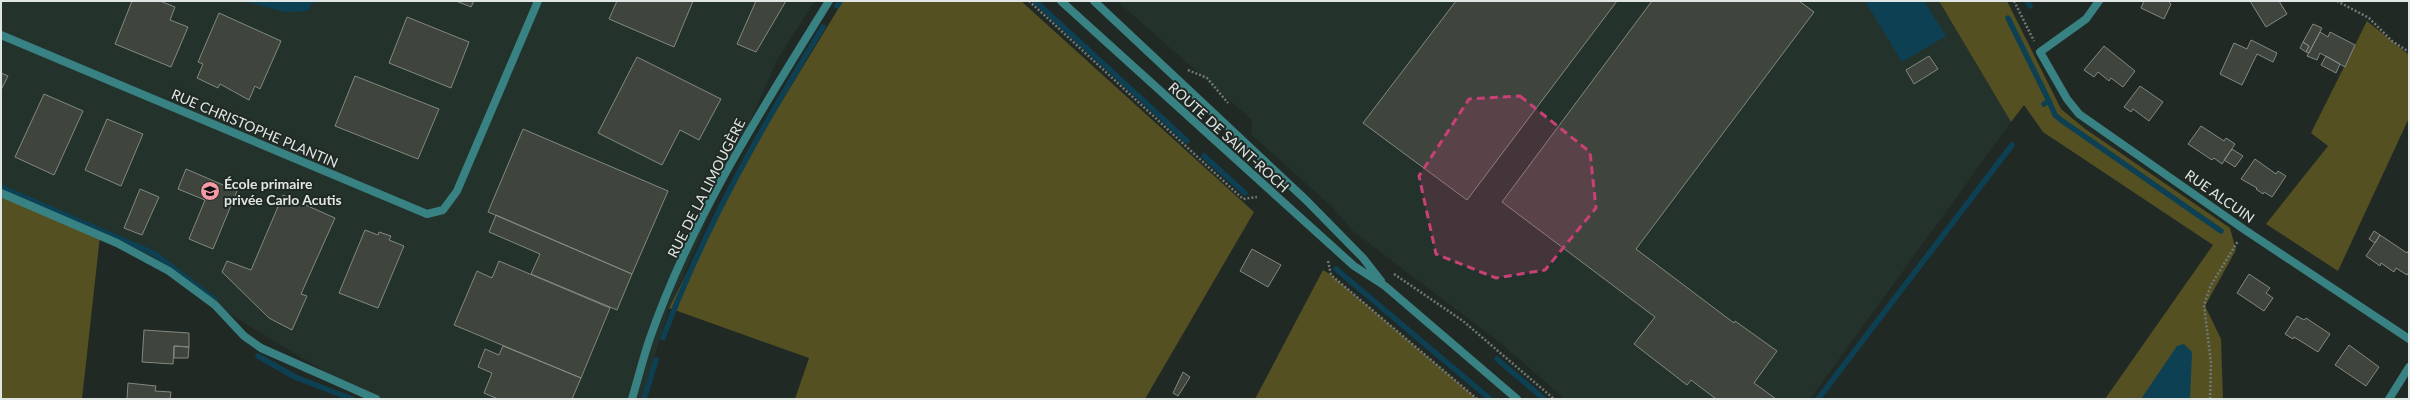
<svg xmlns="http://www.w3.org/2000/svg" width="2410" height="400" viewBox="0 0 2410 400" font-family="Lato,sans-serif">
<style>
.built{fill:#23332c}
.green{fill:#545022}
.water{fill:#0d4053}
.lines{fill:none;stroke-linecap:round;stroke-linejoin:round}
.stream{stroke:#0d4053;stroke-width:5.5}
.building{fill:#3f443d;stroke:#838980}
.path{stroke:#717875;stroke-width:2.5;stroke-dasharray:2 2;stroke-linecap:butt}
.minor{stroke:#398284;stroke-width:8}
.tertiary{stroke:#398284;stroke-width:8}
.marked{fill:#c84176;fill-opacity:0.2;stroke:#c84176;stroke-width:3;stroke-dasharray:8 5;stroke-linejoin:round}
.labels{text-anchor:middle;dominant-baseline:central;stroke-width:4;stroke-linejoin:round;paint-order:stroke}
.street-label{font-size:14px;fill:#e0e6e3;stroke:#212925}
.poi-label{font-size:14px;font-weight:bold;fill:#e0e6e3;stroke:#212925;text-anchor:start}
</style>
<rect width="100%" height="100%" fill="#212925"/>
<!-- built -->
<path class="built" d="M1,1H815L778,58L669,308L642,399H370L215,305L169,271L117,243L1,196Z
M1117,1H1939L2011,122L1810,399H1565L1503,345L1353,231L1332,207L1251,134L1252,120Z"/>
<!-- green -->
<path class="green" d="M843,1H1021L1254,212L1145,399H795L809,358L669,308L731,185Z
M1939,1H2007L2061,109L2084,128L2230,228L2236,250L2205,306L2221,339L2223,399H2105L2213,245L2043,132L2024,105L2011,122Z
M2367,21L2409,55V118L2338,271L2266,224L2328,146L2311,133Z
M1,196L100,236L82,399H1Z
M1323,270L1331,275L1477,399H1255Z"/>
<!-- water -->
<path class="water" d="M244,1H314L307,11L285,12Z
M1865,1H1924L1946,36L1902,62Z
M2184,344L2192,352L2190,399H2141L2177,346Z"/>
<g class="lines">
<!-- stream -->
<path class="stream" d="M1035,1L1187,141
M2027,1L2030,6
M837,6L840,1
M2008,18L2049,101L2044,104
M2049,101L2055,115L2061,120L2221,231
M1204,156L1245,193
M1,187L155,254L215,300
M1336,269L1489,398
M663,338C704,228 762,127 823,27
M258,356L295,377L352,399
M1497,359L1544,399
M644,399L656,360
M1818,399L2012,145"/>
</g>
<!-- building -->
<path class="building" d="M132,1H160L175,7L170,20L188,27L171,67L115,44Z
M456,1H474L471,7Z
M617,1H693L674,47L609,19Z
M756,1H786L756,52L737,44Z
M1456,1H1617L1467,200L1363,123Z
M1652,1H1799L1814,12L1636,249L1734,323L1735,321L1777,351L1754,383L1776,399H1716L1691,380L1687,385L1634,344L1655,317L1502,202Z
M2144,1H2168L2171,4L2164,19L2141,8Z
M2250,1H2279L2287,14L2266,27Z
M219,13L281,41L260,89L255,86L249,100L220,84L218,88L197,78L203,64L198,62Z
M407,17L469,42L451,88L389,63Z
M2313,24L2322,28L2309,53L2306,52L2309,46L2303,42Z
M2320,32L2328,37L2330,32L2355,45L2345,67L2320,53L2317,60L2307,56Z
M2251,40L2277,53L2273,62L2257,54L2242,85L2220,74L2234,43L2247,49Z
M2303,42L2309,46L2306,52L2300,48Z
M2104,46L2135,71L2123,87L2111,78L2109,81L2098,72L2094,77L2084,70Z
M1929,56L1938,69L1914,84L1906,70Z
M2326,56L2340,64L2336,73L2321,65Z
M637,57L721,99L699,140L680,130L662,165L598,133Z
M1,73L8,76L1,90Z
M355,76L439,109L418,159L335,126Z
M2140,86L2163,102L2149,121L2133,109L2131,112L2124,107Z
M44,94L83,111L54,175L15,157Z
M107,119L143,134L121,186L85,170Z
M2201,126L2224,141L2226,138L2235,144L2222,164L2214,158L2212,160L2188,144Z
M523,129L668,191L632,274L488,212Z
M2232,149L2243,156L2235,167L2224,160Z
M2255,159L2276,174L2278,171L2286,176L2272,197L2264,192L2263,194L2256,189L2257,188L2241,179Z
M186,169L237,191L213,249L189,239L205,200L178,189Z
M140,189L159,197L142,235L124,228Z
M283,195L335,218L301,294L307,296L292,330L269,318L222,272L227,261L251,270Z
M496,215L632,274L617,310L531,274L540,254L489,232Z
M365,230L378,235L379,232L391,236L389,240L404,246L378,308L339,293Z
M2374,231L2380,235L2375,243L2369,239Z
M2380,235L2407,253L2409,250V272L2407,275L2396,268L2394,272L2381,263L2380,266L2366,256Z
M1252,249L1281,265L1268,287L1240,271Z
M499,261L610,308L581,378L454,325L477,271L492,278Z
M2249,274L2270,288L2266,293L2273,298L2264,311L2237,293Z
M2297,316L2304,320L2306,318L2330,334L2318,352L2294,337L2293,339L2285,334Z
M144,330L189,333V347L174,346L173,364L142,362Z
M2349,345L2379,367L2366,386L2335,365Z
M174,346L189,347L188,358H174Z
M503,346L581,378L572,399H498L484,393L492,373L478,367L485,349L499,355Z
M1183,372L1190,377L1178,396L1173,393Z
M128,383L156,386L155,391L171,392L170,399H127Z"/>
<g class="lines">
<!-- path -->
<path class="path" d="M1029,1L1243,199L1257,197
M2014,1L2034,41
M2337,1L2369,18L2392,41L2409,52
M1188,70L1207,78L1228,103
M1328,261L1331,275L1477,399
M1394,274L1463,321L1554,399
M2210,399L2211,363L2204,305L2211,285L2238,241"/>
<!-- minor -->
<path class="minor" d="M2099,1L2086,19L2040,52L2067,99L2079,114L2245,230L2409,339
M1,35L427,214L443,210L457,191L538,1
M1,193L117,243L169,271L215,305L244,336L261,348L376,399
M632,399C638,379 643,358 650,338C692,217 762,109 829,1
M2389,399L2409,367"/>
<!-- tertiary -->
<path class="tertiary" d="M1061,1L1354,266L1385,286L1517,399
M1094,1L1306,200L1363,258L1381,281"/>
</g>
<!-- marked area -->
<path class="marked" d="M1520,96L1590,152L1596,208L1545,270L1496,278L1436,254L1419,176L1469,99Z"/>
<!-- icons -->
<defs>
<symbol id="school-disc" viewBox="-11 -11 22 22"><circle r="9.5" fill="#f49aa4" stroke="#212925"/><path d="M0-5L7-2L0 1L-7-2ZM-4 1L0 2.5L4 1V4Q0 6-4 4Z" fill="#111"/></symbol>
</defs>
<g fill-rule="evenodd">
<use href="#school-disc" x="199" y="180" width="22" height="22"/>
</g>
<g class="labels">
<!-- street labels -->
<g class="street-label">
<text transform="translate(255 128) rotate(23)">RUE CHRISTOPHE PLANTIN</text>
<text transform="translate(1229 137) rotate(42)">ROUTE DE SAINT-ROCH</text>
<text transform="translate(706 188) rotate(-63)">RUE DE LA LIMOUGÈRE</text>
<text transform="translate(2220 196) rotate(35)">RUE ALCUIN</text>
</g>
<!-- poi labels -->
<g class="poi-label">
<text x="224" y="183">École primaire<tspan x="224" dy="16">privée Carlo Acutis</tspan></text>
</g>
</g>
<!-- border -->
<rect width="2410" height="400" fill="none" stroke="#e0e6e3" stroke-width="4"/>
</svg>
